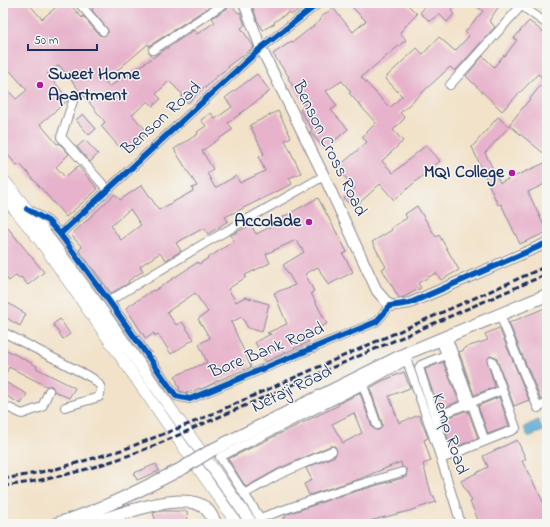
<svg xmlns="http://www.w3.org/2000/svg" width="550" height="527" viewBox="0 0 550 527" font-family="'Indie Flower',sans-serif">
<style>
.water{fill:#52a8cf;stroke:#366c96}
.building{fill:#e7b2cb;fill-rule:evenodd}
.lines{fill:none;stroke-linecap:round;stroke-linejoin:round}
.minor-casing{stroke:#868894;stroke-width:10}
.tertiary-casing{stroke:#868894;stroke-width:12}
.secondary-casing{stroke:#868894;stroke-width:12}
.primary-casing{stroke:#868894;stroke-width:14}
.minor{stroke:#fff;stroke-width:8}
.tertiary{stroke:#fff;stroke-width:10}
.secondary{stroke:#fff;stroke-width:11}
.primary{stroke:#fff;stroke-width:12}
.rail{stroke:#1b2f5e;stroke-width:3;stroke-dasharray:6 3;stroke-linecap:butt}
.primary-bridge-casing{stroke:#868894;stroke-width:14;stroke-linecap:butt}
.primary-bridge{stroke:#fff;stroke-width:12}
.cycleway-casing{stroke:#f6f6f2;stroke-width:8}
.cycleway{stroke:#0057b8;stroke-width:6}
.poi-dot{fill:#b5179e;stroke:#f6f6f2;stroke-width:1.5}
.labels{text-anchor:middle;dominant-baseline:central;stroke-width:3;stroke-linejoin:round;paint-order:stroke}
.poi-label{font-size:18px;font-weight:bold;fill:#1b2f5e;stroke:#f6f6f2;text-anchor:end}
.street-label{font-size:18px;fill:#1b2f5e;stroke:#f6f6f2}
</style>
<rect width="100%" height="100%" fill="#f6f6f2"/>
<filter id="ink" filterUnits="userSpaceOnUse"><feTurbulence type="fractalNoise" baseFrequency=".025" numOctaves="2"/><feDisplacementMap in="SourceGraphic" scale="8" xChannelSelector="R" yChannelSelector="G"/><feConvolveMatrix kernelMatrix="1 2 1 2 8 2 1 2 1" color-interpolation-filters="sRGB"/></filter>
<filter id="wash" filterUnits="userSpaceOnUse"><feTurbulence type="fractalNoise" baseFrequency=".012" numOctaves="4" result="noise"/><feDisplacementMap in="SourceGraphic" scale="16" xChannelSelector="R" yChannelSelector="G"/><feGaussianBlur stdDeviation="0.9" result="paint"/><feColorMatrix in="noise" values="0 0 0 0 0 0 0 0 0 0 0 0 0 0 0 0 0 1.4 0 .05"/><feComposite in="paint" operator="in"/></filter>
<g filter="url(#wash)">
<rect width="100%" height="100%" fill="#f2e2c9"/>
<!-- water -->
<path class="water" d="M538,420L543,431L528,437L524,427Z"/>
<g id="blocks">
<!-- building -->
<path class="building" d="M3,3H28L42,19L61,3H69L82,18L83,16L99,35L104,36L108,33V30L92,10L93,9L89,3H215L149,46L148,44L105,81L109,87L194,30L197,34L215,22L212,18L228,8L230,3L238,13L240,12L245,25L241,28L254,47L228,66L229,67L217,76L205,88L204,87L188,103L181,97L183,95L169,81L156,94L161,99L153,106L148,101L132,115L148,132L138,140L141,143L129,153L123,147L121,149L101,126L105,122L59,65L47,74L68,98V100L40,124L57,144L59,143L69,154L56,167L65,177L78,166L98,189L66,217L20,164L17,166L3,149V85L16,99L27,90L3,63Z
M256,3H310L291,15L289,12L274,22L275,23L263,30L257,20L252,5Z
M348,3H406L417,14L400,32L406,40L361,77L390,108L402,96L385,78L417,48L423,54L439,37L455,51L469,36L465,32L483,11L472,3H494L499,6L489,21L495,27L455,71L450,67L400,113L405,118L393,130L403,141L382,161L393,173L426,145L440,161L394,200L380,184L354,208L344,199L355,188L337,168L367,142L362,137L376,123L349,93L351,92L342,81L326,91L337,106L331,110L348,129L325,149L310,132L312,129L300,110L305,106L288,78L289,77L273,54L292,41L293,42L321,20L320,18L333,8L353,32L366,21Z
M428,3H456L451,11L454,14L447,22L439,14L430,21L420,13Z
M529,21L547,35V156L509,125L545,80L538,74L502,111L466,76L483,56L494,67L504,55L505,56L517,40L514,38Z
M257,74L270,91L228,123L233,129L202,151L213,169L207,173L215,188L236,176L240,183L265,171L259,157L264,154L250,125L278,111L291,137L285,140L301,173L289,178L292,184L225,217L228,221L208,234L204,228L176,243L181,251L166,260L160,253L140,266L143,271L128,281L129,283L111,293L79,250L82,247L71,235L115,194L120,200L142,185L159,210L193,191L192,188L197,186L174,149L198,134L197,132L206,126L201,120L211,113L215,119L232,107L225,98ZM130,209L141,225L121,240L111,226Z
M83,114L96,129L89,135L76,120Z
M498,117L509,127L485,153L500,183L547,162V183L528,192L547,232L520,244L501,204L498,205L472,147Z
M85,140L98,154L90,162L77,147Z
M318,198L347,252L343,254L353,272L328,285L318,267L305,274L314,291L311,293L327,324L305,334L309,342L265,362L255,342L271,334L267,333L287,324L274,293L295,285L283,265L304,252L296,240L266,254L270,263L245,275L246,277L228,289L236,302L245,297L269,304L262,332L248,328L242,317L231,322L251,367L214,382V383L201,389L200,388L186,393L180,391L175,376L207,362L199,344L210,338L198,319L208,312L195,293L167,312L176,325L182,322L194,339L171,354L158,334L155,336L154,333L146,339L126,308L153,290L154,291L198,262L199,264L234,241L231,235L251,225L256,234L285,220L283,217Z
M417,206L436,237L439,235L459,270L441,280L436,273L418,283L421,288L404,297L399,298L382,269L386,267L372,242L392,230L391,228L407,218L405,214Z
M3,222L44,272L28,285L21,277L19,278L16,275L9,281L3,274Z
M3,300L26,314L20,326L3,316Z
M547,307V398L541,400L509,323Z
M60,319L70,334L63,339L53,324Z
M499,328L529,400L514,406L496,357L490,356L487,360L495,387L474,395L459,352L464,350V348L488,340L485,334Z
M3,348L37,366L36,368L75,388L69,398L54,391L52,386H46L9,367L3,380Z
M443,362L459,401L439,410L425,369Z
M404,372L410,388L389,396L399,423L419,415L428,438L424,440L431,461L423,464L432,496H434L436,502L409,511L358,524H285L283,518L286,517L285,515L340,496L406,477L407,470L402,467L401,462L359,479L309,495L304,484L312,480L306,468L335,456L337,451L335,446H330L278,469L246,487L228,459L339,405L338,404L360,393L372,427L376,430H379L382,426V423L370,388L382,381ZM354,413L362,433L343,443L332,424Z
M3,381L27,394L21,404L3,394Z
M499,397L509,426L488,434L478,406Z
M465,411H468L478,438L451,449L442,420Z
M517,440L526,459L522,461L547,509V518L535,524H480L470,502L472,501L461,481L488,467L483,456Z
M156,464L159,471L137,480L134,473Z
M160,511H187L188,524H157L153,513Z"/>
</g>
</g>
<g filter="url(#ink)">
<use href="#blocks" fill-opacity="0" stroke="#868894" stroke-width="1"/>
<g class="lines">
<defs>
<path id="minor" d="M79,3L103,31
M518,3L547,24
M153,50L225,3
M450,85L521,6
M74,98L61,137L107,189
M30,210L48,221L60,234L261,48L319,3
M60,234L109,301L176,396L190,399L376,322L390,306
M109,301L205,243L324,176
M500,315L538,408L547,403
M3,332L92,378C100,385 103,386 99,397L65,407
M447,336L485,441
M440,340L467,406
M405,355L439,453L461,524
M446,355L421,365L419,368L448,456
M363,385L377,425
M3,405L22,414L42,407L49,391
M435,417L502,390
M441,459L513,430L516,428L492,361
M244,494L280,474L332,451
M260,518L338,491L402,472
M264,524L220,457L363,385L407,360"/>
<path id="tertiary" d="M244,3L261,48L324,176L377,291L390,306L410,303L547,243"/>
<path id="secondary" d="M3,179L27,209L93,298L252,524
M3,195L41,242L84,304L237,524"/>
<path id="primary" d="M212,450L405,354L547,295
M56,524C101,511 142,489 183,468
M90,524C115,516 182,490 204,507C209,510 213,519 216,524"/>
</defs>
<!-- minor casing -->
<use href="#minor" class="minor-casing"/>
<!-- tertiary casing -->
<use href="#tertiary" class="tertiary-casing"/>
<!-- secondary casing -->
<use href="#secondary" class="secondary-casing"/>
<!-- primary casing -->
<use href="#primary" class="primary-casing"/>
<!-- minor -->
<use href="#minor" class="minor"/>
<!-- tertiary -->
<use href="#tertiary" class="tertiary"/>
<!-- secondary -->
<use href="#secondary" class="secondary"/>
<!-- primary -->
<use href="#primary" class="primary"/>
<!-- rail -->
<path class="rail" d="M3,479L26,475L56,469L125,449L194,422L547,266
M3,486C71,478 135,456 196,427L547,274"/>
<defs>
<path id="primary-bridge" d="M183,468L212,450"/>
</defs>
<!-- primary-bridge casing -->
<use href="#primary-bridge" class="primary-bridge-casing"/>
<!-- primary-bridge -->
<use href="#primary-bridge" class="primary-bridge"/>
<defs>
<path id="cycleway" d="M27,209L48,221L60,234L261,48L319,3
M60,234L109,301L176,396L190,399L376,322L390,306L410,303L547,243"/>
</defs>
<!-- cycleway casing -->
<use href="#cycleway" class="cycleway-casing"/>
<!-- cycleway -->
<use href="#cycleway" class="cycleway"/>
</g>
</g>
<!-- markers -->
<g class="poi-dot">
<circle cx="40" cy="85" r="4"/>
<circle cx="512" cy="173" r="4"/>
<circle cx="309" cy="222" r="4"/>
</g>
<g class="labels">
<!-- poi labels -->
<g class="poi-label">
<text x="48" y="75" text-anchor="start">Sweet Home<tspan x="48" dy="21">Apartment</tspan></text>
<text x="504" y="173">MQI College</text>
<text x="301" y="222">Accolade</text>
</g>
<!-- street labels -->
<g class="street-label">
<text transform="translate(162 119) rotate(-42)">Benson Road</text>
<text transform="translate(329 149) rotate(64)">Benson Cross Road</text>
<text transform="translate(267 351) rotate(-22)">Bore Bank Road</text>
<text transform="translate(292 390) rotate(-26)">Netaji Road</text>
<text transform="translate(449 434) rotate(72)">Kemp Road</text>
</g>
</g>
<!-- margin -->
<rect width="550" height="527" fill="none" stroke="#f6f6f2" stroke-width="16"/>
<!-- scale -->
<path d="M28 44v6h69v-6" fill="none" stroke="#1b2f5e" stroke-width="2"/>
<text x="34" y="44" font-size="12" fill="#1b2f5e" stroke="#f6f6f2" stroke-width="3" paint-order="stroke">50 m</text>
</svg>
